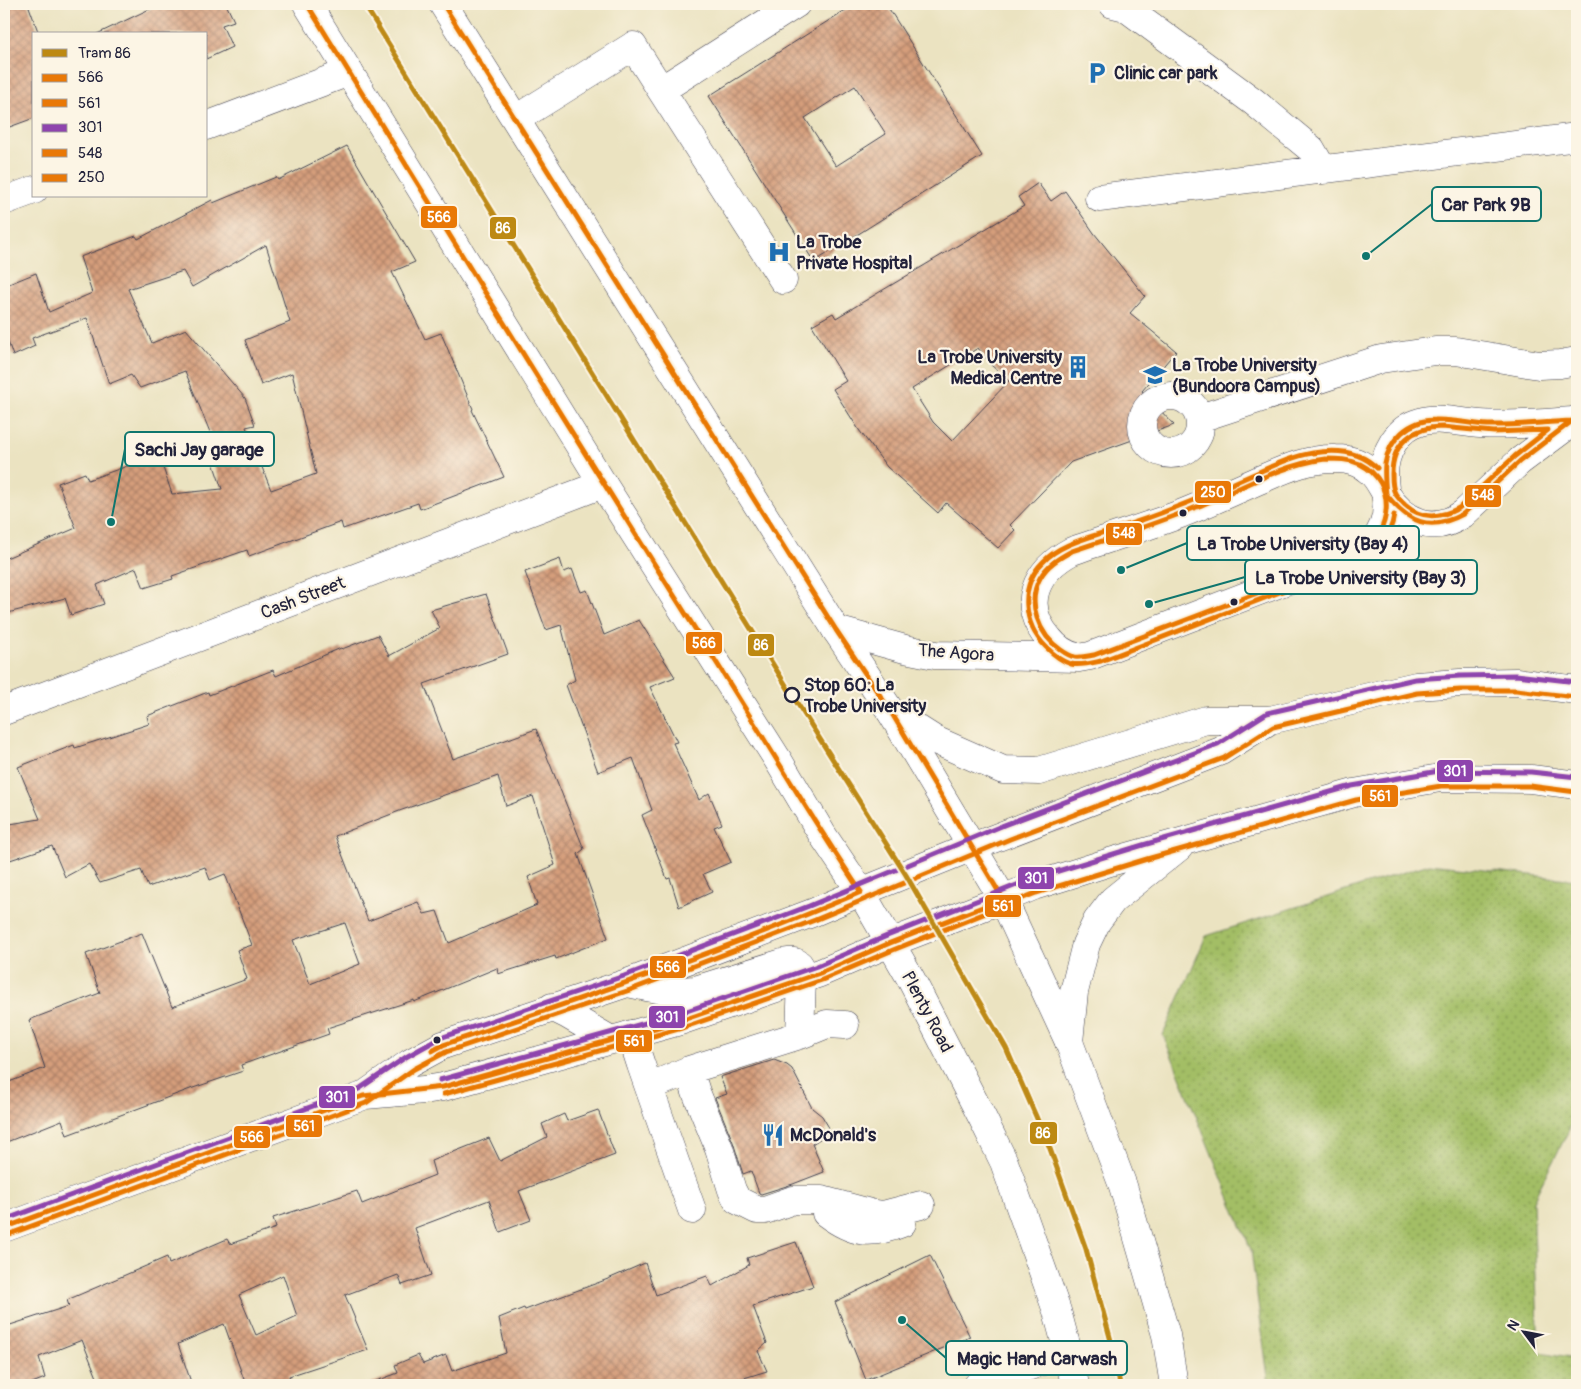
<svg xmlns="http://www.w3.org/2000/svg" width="1581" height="1389" viewBox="0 0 1581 1389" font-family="Pangolin,sans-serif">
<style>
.grass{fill:url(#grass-dots);stroke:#627050}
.building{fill:url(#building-cross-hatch);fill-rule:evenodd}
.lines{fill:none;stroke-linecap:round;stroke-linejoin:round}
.minor-casing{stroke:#403f4f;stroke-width:29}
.major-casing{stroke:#403f4f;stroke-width:29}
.highway-casing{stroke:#403f4f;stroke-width:29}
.minor{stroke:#fff;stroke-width:28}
.major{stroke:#fff;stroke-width:28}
.highway{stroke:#fff;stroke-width:28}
.bus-1-casing{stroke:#fcf5e5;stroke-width:9}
.bus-2-casing{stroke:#fcf5e5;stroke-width:9}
.bus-3-casing{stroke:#fcf5e5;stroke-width:9}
.bus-4-casing{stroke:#fcf5e5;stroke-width:9}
.bus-5-casing{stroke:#fcf5e5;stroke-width:9}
.bus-1{stroke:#e97806;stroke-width:5}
.bus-2{stroke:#e97806;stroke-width:5}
.bus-3{stroke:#8e44ad;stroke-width:5}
.bus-4{stroke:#e97806;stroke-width:5}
.bus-5{stroke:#e97806;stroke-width:5}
.tram-1-casing{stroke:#fcf5e5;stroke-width:9}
.tram-1{stroke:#bd8912;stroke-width:5}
.bus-dot{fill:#22223b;stroke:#fcf5e5;stroke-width:2}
.stop-dot{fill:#fcf5e5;stroke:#22223b;stroke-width:2.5}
.labels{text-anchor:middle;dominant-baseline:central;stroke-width:4.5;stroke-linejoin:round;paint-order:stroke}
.poi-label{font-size:18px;font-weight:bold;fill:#22223b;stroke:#fcf5e5;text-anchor:start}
.street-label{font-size:18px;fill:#22223b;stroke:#fcf5e5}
.stop-label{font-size:18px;font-weight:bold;fill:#22223b;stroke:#fcf5e5;text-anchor:start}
.leader{fill:none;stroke:#0f766e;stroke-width:2}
.callout-dot{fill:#0f766e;stroke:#fcf5e5;stroke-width:2}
.callout{fill:#fcf5e5;stroke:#0f766e;stroke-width:2}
.callout-label{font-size:19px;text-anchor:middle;font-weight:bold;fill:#22223b}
.line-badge{stroke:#fcf5e5;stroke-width:2}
.badge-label{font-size:14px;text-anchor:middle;font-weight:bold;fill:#fff}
</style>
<defs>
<pattern id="grass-dots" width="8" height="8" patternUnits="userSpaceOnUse" patternTransform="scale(1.25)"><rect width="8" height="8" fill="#a3be65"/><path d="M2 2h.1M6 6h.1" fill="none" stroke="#849a54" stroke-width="1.8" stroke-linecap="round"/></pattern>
<pattern id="building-cross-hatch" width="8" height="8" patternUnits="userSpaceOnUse" patternTransform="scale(1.25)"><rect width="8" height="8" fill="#d59e7b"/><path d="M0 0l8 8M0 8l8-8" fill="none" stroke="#ac8066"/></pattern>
</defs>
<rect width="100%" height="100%" fill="#fcf5e5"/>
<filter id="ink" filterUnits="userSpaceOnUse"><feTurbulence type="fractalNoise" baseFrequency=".02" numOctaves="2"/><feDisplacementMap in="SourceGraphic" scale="10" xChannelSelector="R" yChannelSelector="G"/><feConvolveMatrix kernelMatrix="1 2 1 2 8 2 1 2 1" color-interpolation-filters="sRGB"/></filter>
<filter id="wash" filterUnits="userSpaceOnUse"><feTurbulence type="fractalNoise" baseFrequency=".0096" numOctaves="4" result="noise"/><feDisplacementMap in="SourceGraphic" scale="20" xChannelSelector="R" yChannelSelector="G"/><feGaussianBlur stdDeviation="1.12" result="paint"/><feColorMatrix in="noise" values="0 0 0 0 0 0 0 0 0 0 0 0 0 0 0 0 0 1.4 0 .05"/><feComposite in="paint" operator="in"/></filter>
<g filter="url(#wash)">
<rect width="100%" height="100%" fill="#ebe3c1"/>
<!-- grass -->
<path class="grass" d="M1429,864L1577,880V1114L1533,1201L1539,1352L1577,1358V1385H1269L1251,1250L1163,1035L1206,936Z"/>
<g id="blocks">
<!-- building -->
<path class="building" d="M4,4H28L39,34H34V118L4,129Z
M160,4H226L234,21L222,25L232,47L206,59V34H97Z
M855,4H886L982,156L814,262L709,96ZM855,86L886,134L836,166L805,118Z
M347,146L415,262L392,272L425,339L441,333L473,409L472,410L504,477L420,509L418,503L343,529L341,522L249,556L247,550L172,576L173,579L144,588L136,568L97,585L104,604L71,615L65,598L4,614V559L76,528L58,483L85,473L88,480L130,465L129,461L157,450L172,494L222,489L206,442H214L185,371L140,388L131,375L109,384L87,318L32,338L35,346L13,356L4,330V286L36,273L49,312L92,293L80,257L136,236L138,239L212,200L213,203L276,177L278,180ZM266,245L290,322L245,340L261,385L292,373L316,474L271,490L246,427L255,425L245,398L186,329L152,343L128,289L183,271L192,287Z
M1038,183L1051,201L1065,191L1094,233L1145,296L1130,313L1176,351L1142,391L1174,425L1071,462L1010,525L1015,530L998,548L946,503L938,513L887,467L859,430L833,389L846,381L812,325L833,313L836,318L1024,206L1018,197ZM978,348L991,365L1009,381L952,441L933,422L912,389Z
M560,559L564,572L572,569L581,592L587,590L604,635L639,620L675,677L650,687L677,742L673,743L699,800L709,793L722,824L714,827L731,862L703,874L712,892L679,907L670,878L667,879L642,815L652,810L633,758L598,772L566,685L575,680L561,625L546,630L525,572Z
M486,594L508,654L424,684L453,759L536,729L584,849L578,854L608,938L556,959L555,956L498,974L497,968L414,1002V1000L327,1028L329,1034L241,1065L243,1071L193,1088L67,1135L62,1120L4,1143V1084L45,1068L29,1020L100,993L86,954L142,933L172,1007L247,979L237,950L252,945L225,874L210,880L205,867L148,887L141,870L100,883L89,864L65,877L52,846L4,862V825L40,819L18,767L74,745L75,748L149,724L147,716L208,692L209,695L273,670L276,676L341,648L342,649L378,635L389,656L440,628L431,610ZM498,776L506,806L533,796L555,865L528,877L537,905L449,943L437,911L424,914L418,902L368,921L335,836L402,810ZM345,923L360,964L310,984L293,940Z
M774,1060L787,1065L792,1069L812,1108L822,1116L828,1126L824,1136L812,1144L824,1172L793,1184L761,1194L759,1193L751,1171L743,1174L733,1142L715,1098L727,1094L720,1077Z
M598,1110L615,1155L519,1191L531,1220L500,1232L489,1200L415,1228L431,1275L402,1285L398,1275L345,1295L368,1350L289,1376L293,1385H246L224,1324L178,1344L192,1385H100L82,1340L39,1357L45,1378L27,1385H4V1327L69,1306L67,1300L167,1257L169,1264L227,1239L230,1244L276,1228L273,1218L357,1191L362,1204L435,1175L431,1161L489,1138L500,1161L547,1137L542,1124L564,1114L567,1121ZM283,1275L297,1316L256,1335L239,1295Z
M796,1242L813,1286L753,1306L767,1343L758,1351L767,1371L744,1378L748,1385H372L371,1383L398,1373L395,1365L418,1355L423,1364L446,1355L452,1371L506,1353L499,1318L524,1308L525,1310L608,1279L645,1263L656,1295L707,1276L712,1286L749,1265L747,1258Z
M930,1255L970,1337L866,1380L835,1302Z"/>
</g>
</g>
<g filter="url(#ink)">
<use href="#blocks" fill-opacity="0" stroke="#403f4f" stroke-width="1"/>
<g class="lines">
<defs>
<path id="minor" d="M1113,4L1125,7L1254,102L1311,149L1323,170
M516,119L633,46L661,90
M206,126L349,72
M1099,198L1577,137
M4,201L34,190
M783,280L661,90L796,4
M1142 425a29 29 0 1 1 58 0a29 29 0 1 1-58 0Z
M1200,418L1381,359L1435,351H1456L1539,365L1560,364L1577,361
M836,630L905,649L935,655L1079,658L1090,656L1314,570C1331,565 1354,561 1367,549C1376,541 1384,528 1386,516C1388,502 1384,489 1384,475C1384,452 1397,428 1420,422C1439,416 1461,423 1480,424C1511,426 1541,423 1572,421
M1077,657C1066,655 1056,648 1049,639C1019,605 1036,570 1072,551C1109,538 1147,527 1183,513C1208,503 1232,492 1257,481C1283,470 1307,458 1336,459C1349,459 1362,463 1371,472C1378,478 1381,486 1386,494C1404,522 1433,535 1463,514L1520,461L1575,420
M4,711L603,484
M631,1034L641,1065L692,1210
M800,1035L802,979
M689,1070L696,1092L719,1148L732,1190L737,1200L757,1210H765L793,1200H822L870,1213L883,1215L921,1205
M649,1087L689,1070L800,1035L827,1024L845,1025
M826,1213C853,1233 870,1236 902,1223
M978,1385L1068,1352"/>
<path id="major" d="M891,712L935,740L1003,770L1039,771L1206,720H1270
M972,847L1221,751L1270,720L1416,686L1460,683L1516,682L1577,690
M1003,899L1034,886L1110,862L1354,793L1440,778L1531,779L1577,785
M628,983C652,988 670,993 695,990L779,964C795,959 803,961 802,979
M552,1007L566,1014L611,1040
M1069,1042L1074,992L1086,944L1097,921L1113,900L1179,847
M365,1095L424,1090L443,1087L680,1021L820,973L890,943
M4,1228L363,1096L410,1063L443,1045L627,983L812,913L861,892"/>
<path id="highway" d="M307,4L603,484L778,760L822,834L861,892L911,979L983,1119L1004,1162L1057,1311L1068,1352L1075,1385
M443,4L836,630L891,712L1003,899L1069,1042L1123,1186L1166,1335L1174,1385
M861,892L972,847
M890,943L1003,899"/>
</defs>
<!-- minor casing -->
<use href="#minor" class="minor-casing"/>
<!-- major casing -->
<use href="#major" class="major-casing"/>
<!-- highway casing -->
<use href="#highway" class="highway-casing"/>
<!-- minor -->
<use href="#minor" class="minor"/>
<!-- major -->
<use href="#major" class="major"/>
<!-- highway -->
<use href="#highway" class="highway"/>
<defs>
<path id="bus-1" d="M307,4C443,225 579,446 718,665C766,741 811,818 861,892C725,950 584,998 443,1045L432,1051
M4,1228L363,1096L443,1087L680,1021L820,973L890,943L1003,899L891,712L836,630L443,4"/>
<path id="bus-2" d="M444,1094L682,1028L822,980L893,950L1036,893L1147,859L1356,800L1441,786H1530L1576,792
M7,1235L366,1103L414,1069L446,1052L630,990L815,920L1010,839L1224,758L1273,727L1417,693L1460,690H1516L1576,697"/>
<path id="bus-3" d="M440,1080L678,1014L817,966L887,936L1032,879L1143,845L1352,786L1439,771L1531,772L1577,777
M4,1220L359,1089L406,1057L440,1038L624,976L809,906L1004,825L1218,744L1267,713L1415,679L1460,676L1516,675L1577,682"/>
<path id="bus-4" d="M1325,459C1337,459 1349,459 1360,464C1398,483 1392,533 1360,554L1094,655C1088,656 1081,658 1075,657C1070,656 1065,653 1061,650C1039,635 1026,603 1040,578C1047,565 1059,558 1072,551C1113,537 1154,525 1194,508C1237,491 1279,465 1325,459Z
M1386,494C1408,523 1430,532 1463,514L1520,461L1572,421
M1386,494C1385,484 1384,474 1385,464C1389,439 1409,420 1435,420C1453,419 1470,424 1488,425C1516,426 1544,422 1572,421"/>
<path id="bus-5" d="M1442,427L1494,432L1548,430L1515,456L1459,508C1440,518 1422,520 1405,505C1401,501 1397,497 1395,493C1392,488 1392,480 1392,474C1392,443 1413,427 1442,427Z
M1377,468C1360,451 1336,449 1313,453C1294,456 1277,464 1259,472C1233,483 1206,496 1179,506C1157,515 1134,523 1111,530C1088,538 1060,544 1043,562C1019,586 1023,624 1046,647C1053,654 1062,661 1071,664C1081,666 1092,663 1101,661L1280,592L1361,562C1378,552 1391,535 1394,515"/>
</defs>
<!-- bus-1 casing -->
<use href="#bus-1" class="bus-1-casing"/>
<!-- bus-2 casing -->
<use href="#bus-2" class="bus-2-casing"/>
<!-- bus-3 casing -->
<use href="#bus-3" class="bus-3-casing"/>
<!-- bus-4 casing -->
<use href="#bus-4" class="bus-4-casing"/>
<!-- bus-5 casing -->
<use href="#bus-5" class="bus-5-casing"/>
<!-- bus-1 -->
<use href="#bus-1" class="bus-1"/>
<!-- bus-2 -->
<use href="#bus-2" class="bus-2"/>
<!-- bus-3 -->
<use href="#bus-3" class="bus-3"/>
<!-- bus-4 -->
<use href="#bus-4" class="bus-4"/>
<!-- bus-5 -->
<use href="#bus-5" class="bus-5"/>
<defs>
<path id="tram-1" d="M364,4L792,695L906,875L1006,1048L1049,1146L1086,1249L1114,1352L1120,1385"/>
</defs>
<!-- tram-1 casing -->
<use href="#tram-1" class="tram-1-casing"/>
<!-- tram-1 -->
<use href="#tram-1" class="tram-1"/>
</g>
</g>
<!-- icons -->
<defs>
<symbol id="parking-bare" viewBox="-9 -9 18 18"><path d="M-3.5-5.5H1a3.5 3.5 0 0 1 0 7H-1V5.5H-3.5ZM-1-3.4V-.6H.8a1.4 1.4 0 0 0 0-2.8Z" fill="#1f6fb2" stroke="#fcf5e5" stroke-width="2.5" paint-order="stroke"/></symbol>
<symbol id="hospital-bare" viewBox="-9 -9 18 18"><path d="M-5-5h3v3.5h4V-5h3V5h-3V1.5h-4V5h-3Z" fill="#1f6fb2" stroke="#fcf5e5" stroke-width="2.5" paint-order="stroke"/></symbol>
<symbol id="building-bare" viewBox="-9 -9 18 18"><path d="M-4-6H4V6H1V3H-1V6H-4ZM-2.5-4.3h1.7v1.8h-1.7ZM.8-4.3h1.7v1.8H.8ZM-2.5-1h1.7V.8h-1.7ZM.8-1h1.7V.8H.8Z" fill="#1f6fb2" stroke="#fcf5e5" stroke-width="2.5" paint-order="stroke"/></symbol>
<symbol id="university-bare" viewBox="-9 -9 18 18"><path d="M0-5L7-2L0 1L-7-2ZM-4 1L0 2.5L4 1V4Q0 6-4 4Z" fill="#1f6fb2" stroke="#fcf5e5" stroke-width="2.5" paint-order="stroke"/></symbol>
<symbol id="restaurant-bare" viewBox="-9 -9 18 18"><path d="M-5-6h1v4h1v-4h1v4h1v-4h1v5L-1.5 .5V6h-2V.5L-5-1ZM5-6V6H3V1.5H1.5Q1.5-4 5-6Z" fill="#1f6fb2" stroke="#fcf5e5" stroke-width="2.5" paint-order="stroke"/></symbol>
</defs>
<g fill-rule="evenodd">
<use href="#parking-bare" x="1081" y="57" width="32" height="32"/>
<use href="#hospital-bare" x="763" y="236" width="32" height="32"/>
<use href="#building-bare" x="1062" y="351" width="32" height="32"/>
<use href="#university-bare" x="1139" y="359" width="32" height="32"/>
<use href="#restaurant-bare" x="757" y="1119" width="32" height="32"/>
</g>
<!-- markers -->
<g class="bus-dot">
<circle cx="1259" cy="479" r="4.5"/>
<circle cx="1183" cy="513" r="4.5"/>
<circle cx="1234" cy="602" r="4.5"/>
<circle cx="437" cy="1040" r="4.5"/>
</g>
<circle class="stop-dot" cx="792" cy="695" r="7"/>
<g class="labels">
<!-- poi labels -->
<g class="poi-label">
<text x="1114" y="73">Clinic car park</text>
<text x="796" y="242">La Trobe<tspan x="796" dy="21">Private Hospital</tspan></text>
<text x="1062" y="357" text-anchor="end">La Trobe University<tspan x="1062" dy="21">Medical Centre</tspan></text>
<text x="1172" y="365">La Trobe University<tspan x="1172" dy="21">(Bundoora Campus)</tspan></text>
<text x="790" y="1135">McDonald's</text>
</g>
<!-- street labels -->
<g class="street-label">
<text transform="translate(303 598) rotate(-21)">Cash Street</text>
<text transform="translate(956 653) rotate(4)">The Agora</text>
<text transform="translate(927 1012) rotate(62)">Plenty Road</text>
</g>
<!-- stop labels -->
<g class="stop-label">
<text x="804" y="685">Stop 60: La<tspan x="804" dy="21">Trobe University</tspan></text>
</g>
</g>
<!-- callouts -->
<path class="leader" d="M1366 256L1432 204M111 522L125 449M1121 570L1187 543M1149 604L1245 577M902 1320L946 1358"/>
<g class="callout-dot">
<circle cx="1366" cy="256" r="5"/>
<circle cx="111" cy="522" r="5"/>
<circle cx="1121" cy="570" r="5"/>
<circle cx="1149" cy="604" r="5"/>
<circle cx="902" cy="1320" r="5"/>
</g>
<g class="callout">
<rect x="1432" y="187" width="109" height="34" rx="5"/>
<rect x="125" y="432" width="149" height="34" rx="5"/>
<rect x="1187" y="526" width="232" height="34" rx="5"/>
<rect x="1245" y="560" width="232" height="34" rx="5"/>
<rect x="946" y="1341" width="181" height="34" rx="5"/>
</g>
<g class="callout-label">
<text x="1486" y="211">Car Park 9B</text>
<text x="199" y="456">Sachi Jay garage</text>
<text x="1303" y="550">La Trobe University (Bay 4)</text>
<text x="1361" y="584">La Trobe University (Bay 3)</text>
<text x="1037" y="1365">Magic Hand Carwash</text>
</g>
<g class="line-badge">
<rect x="420" y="205" width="38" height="24" rx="5" fill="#e97806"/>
<rect x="489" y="216" width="28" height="24" rx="5" fill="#bd8912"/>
<rect x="1194" y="480" width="38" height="24" rx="5" fill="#e97806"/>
<rect x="1464" y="484" width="38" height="24" rx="5" fill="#e97806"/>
<rect x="1105" y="522" width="38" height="24" rx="5" fill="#e97806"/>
<rect x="685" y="631" width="38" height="24" rx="5" fill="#e97806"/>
<rect x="747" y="633" width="28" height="24" rx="5" fill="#bd8912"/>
<rect x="1436" y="759" width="38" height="24" rx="5" fill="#8e44ad"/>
<rect x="1361" y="784" width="38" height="24" rx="5" fill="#e97806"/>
<rect x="1017" y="866" width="38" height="24" rx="5" fill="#8e44ad"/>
<rect x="984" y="894" width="38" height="24" rx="5" fill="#e97806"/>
<rect x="649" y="955" width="38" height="24" rx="5" fill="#e97806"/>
<rect x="648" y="1005" width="38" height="24" rx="5" fill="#8e44ad"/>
<rect x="615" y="1029" width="38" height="24" rx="5" fill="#e97806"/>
<rect x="318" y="1085" width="38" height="24" rx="5" fill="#8e44ad"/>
<rect x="285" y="1114" width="38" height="24" rx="5" fill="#e97806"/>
<rect x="1029" y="1121" width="29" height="24" rx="5" fill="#bd8912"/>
<rect x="233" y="1125" width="38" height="24" rx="5" fill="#e97806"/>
</g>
<g class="badge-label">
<text x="439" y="222">566</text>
<text x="503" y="233">86</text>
<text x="1213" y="497">250</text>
<text x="1483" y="500">548</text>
<text x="1124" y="538">548</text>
<text x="704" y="648">566</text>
<text x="761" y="650">86</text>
<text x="1455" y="776">301</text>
<text x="1380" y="801">561</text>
<text x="1036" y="883">301</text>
<text x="1003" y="911">561</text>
<text x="668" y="972">566</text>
<text x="667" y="1022">301</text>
<text x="634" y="1046">561</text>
<text x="337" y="1102">301</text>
<text x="304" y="1131">561</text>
<text x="1043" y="1138">86</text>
<text x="252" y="1142">566</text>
</g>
<!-- margin -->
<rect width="1581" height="1389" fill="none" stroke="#fcf5e5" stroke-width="20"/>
<!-- legend -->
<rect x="32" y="32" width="175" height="165" fill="#fcf5e5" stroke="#a5a1a1"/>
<rect x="42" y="49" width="25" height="8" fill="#bd8912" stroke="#a5a1a1"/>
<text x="78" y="58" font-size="15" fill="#22223b">Tram 86</text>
<rect x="42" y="74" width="25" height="8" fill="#e97806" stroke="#a5a1a1"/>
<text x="78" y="82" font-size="15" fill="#22223b">566</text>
<rect x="42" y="99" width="25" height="8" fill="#e97806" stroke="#a5a1a1"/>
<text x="78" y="108" font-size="15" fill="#22223b">561</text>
<rect x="42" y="124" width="25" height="8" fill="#8e44ad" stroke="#a5a1a1"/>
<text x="78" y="132" font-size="15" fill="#22223b">301</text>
<rect x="42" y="149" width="25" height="8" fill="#e97806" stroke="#a5a1a1"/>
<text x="78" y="158" font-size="15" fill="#22223b">548</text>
<rect x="42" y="174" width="25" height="8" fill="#e97806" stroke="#a5a1a1"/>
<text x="78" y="182" font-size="15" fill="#22223b">250</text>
<!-- north arrow -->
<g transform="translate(1524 1332) rotate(302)" stroke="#fcf5e5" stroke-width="4" paint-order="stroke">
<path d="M0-4L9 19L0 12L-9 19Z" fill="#22223b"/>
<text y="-8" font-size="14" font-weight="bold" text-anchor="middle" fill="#22223b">N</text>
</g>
</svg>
